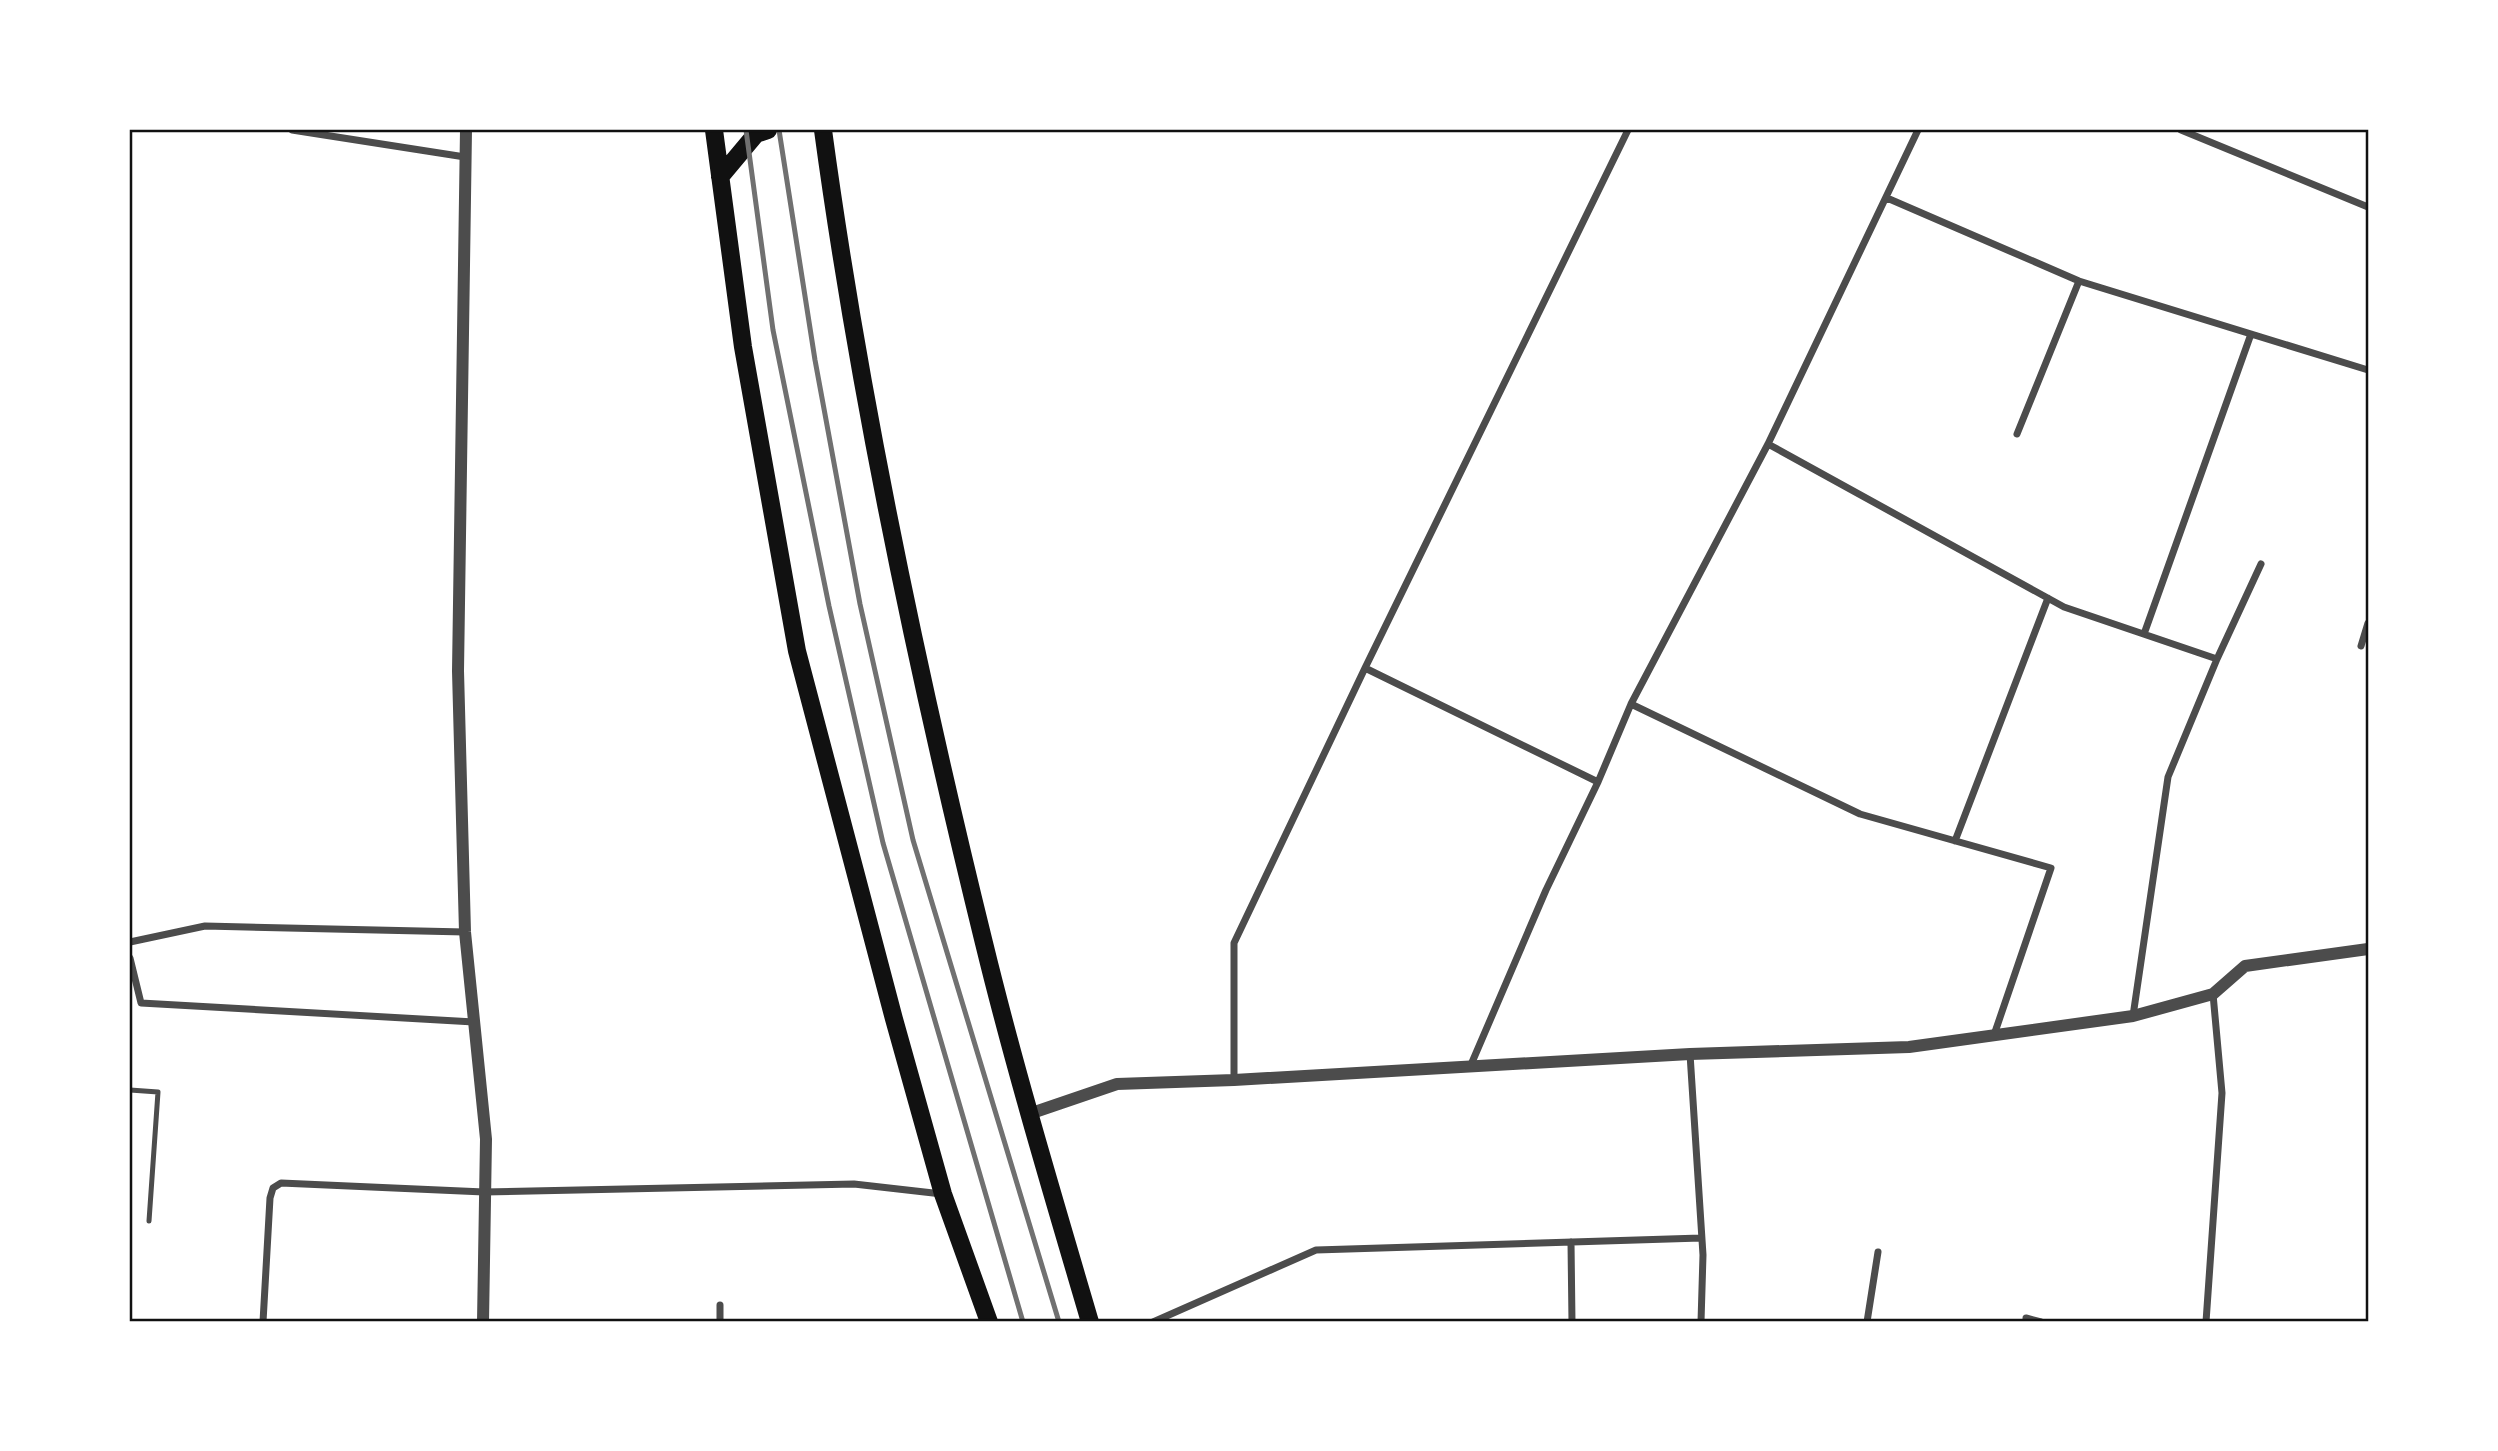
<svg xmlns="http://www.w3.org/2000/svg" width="2498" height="1451" viewBox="0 0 2498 1451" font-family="Helvetica,sans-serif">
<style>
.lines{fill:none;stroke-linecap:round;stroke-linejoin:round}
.service{stroke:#4c4c4c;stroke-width:5}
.minor{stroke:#4c4c4c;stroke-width:7}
.tertiary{stroke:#4c4c4c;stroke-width:12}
.primary{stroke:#111;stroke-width:18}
.rail{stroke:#707070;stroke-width:5}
.neatline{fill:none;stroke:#111;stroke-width:2.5}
</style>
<rect width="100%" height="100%" fill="#fff"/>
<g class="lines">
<!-- service -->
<path class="service" d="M130,1090L158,1092L149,1221"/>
<!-- minor -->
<path class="minor" d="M292,130L465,157
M2181,130L2368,207
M1887,198L2079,281L2368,370
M2017,434L2079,281
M1768,444L2064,607L2217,659
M2144,634L2251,334
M2361,646L2368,623
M1365,668L1598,782
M1631,704L1860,814L2051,868L1994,1035
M1955,841L2048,598
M130,942L205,926L465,932
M130,958L141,1003L474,1022
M2133,1016L2168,777L2217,659L2261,564
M1690,1054L1703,1255L1701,1322
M1470,1067L1546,890L1598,782L1631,704L1768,444L1918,130
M1234,1080V943L1365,668L1628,130
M1571,1242L1572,1322
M263,1322L270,1198L273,1188L281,1183L484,1192L854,1184L942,1194
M720,1322V1305
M1153,1322L1316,1250L1701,1238
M1867,1322L1878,1252
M2026,1322V1318L2041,1322
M2206,1322L2222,1093L2213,994"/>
<!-- tertiary -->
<path class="tertiary" d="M466,130L458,671L465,932L486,1139L483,1322
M1029,1114L1117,1084L1234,1080L1690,1054L1909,1047L2133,1016L2213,994L2245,966L2368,949"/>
<!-- primary -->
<path class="primary" d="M714,130L743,347L797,651L894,1019L943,1194L989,1322
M823,130C860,403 918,675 984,943C1015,1070 1053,1196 1090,1322
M720,177L756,134L768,130"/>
<!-- rail -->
<path class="rail" d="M746,130L773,330L829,606L883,843L1023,1322
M779,130L815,360L860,604L913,840L1059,1322"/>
</g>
<!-- border -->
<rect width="2498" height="1451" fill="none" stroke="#ffffff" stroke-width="262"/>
<rect x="131" y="131" width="2236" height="1189" class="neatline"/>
</svg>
